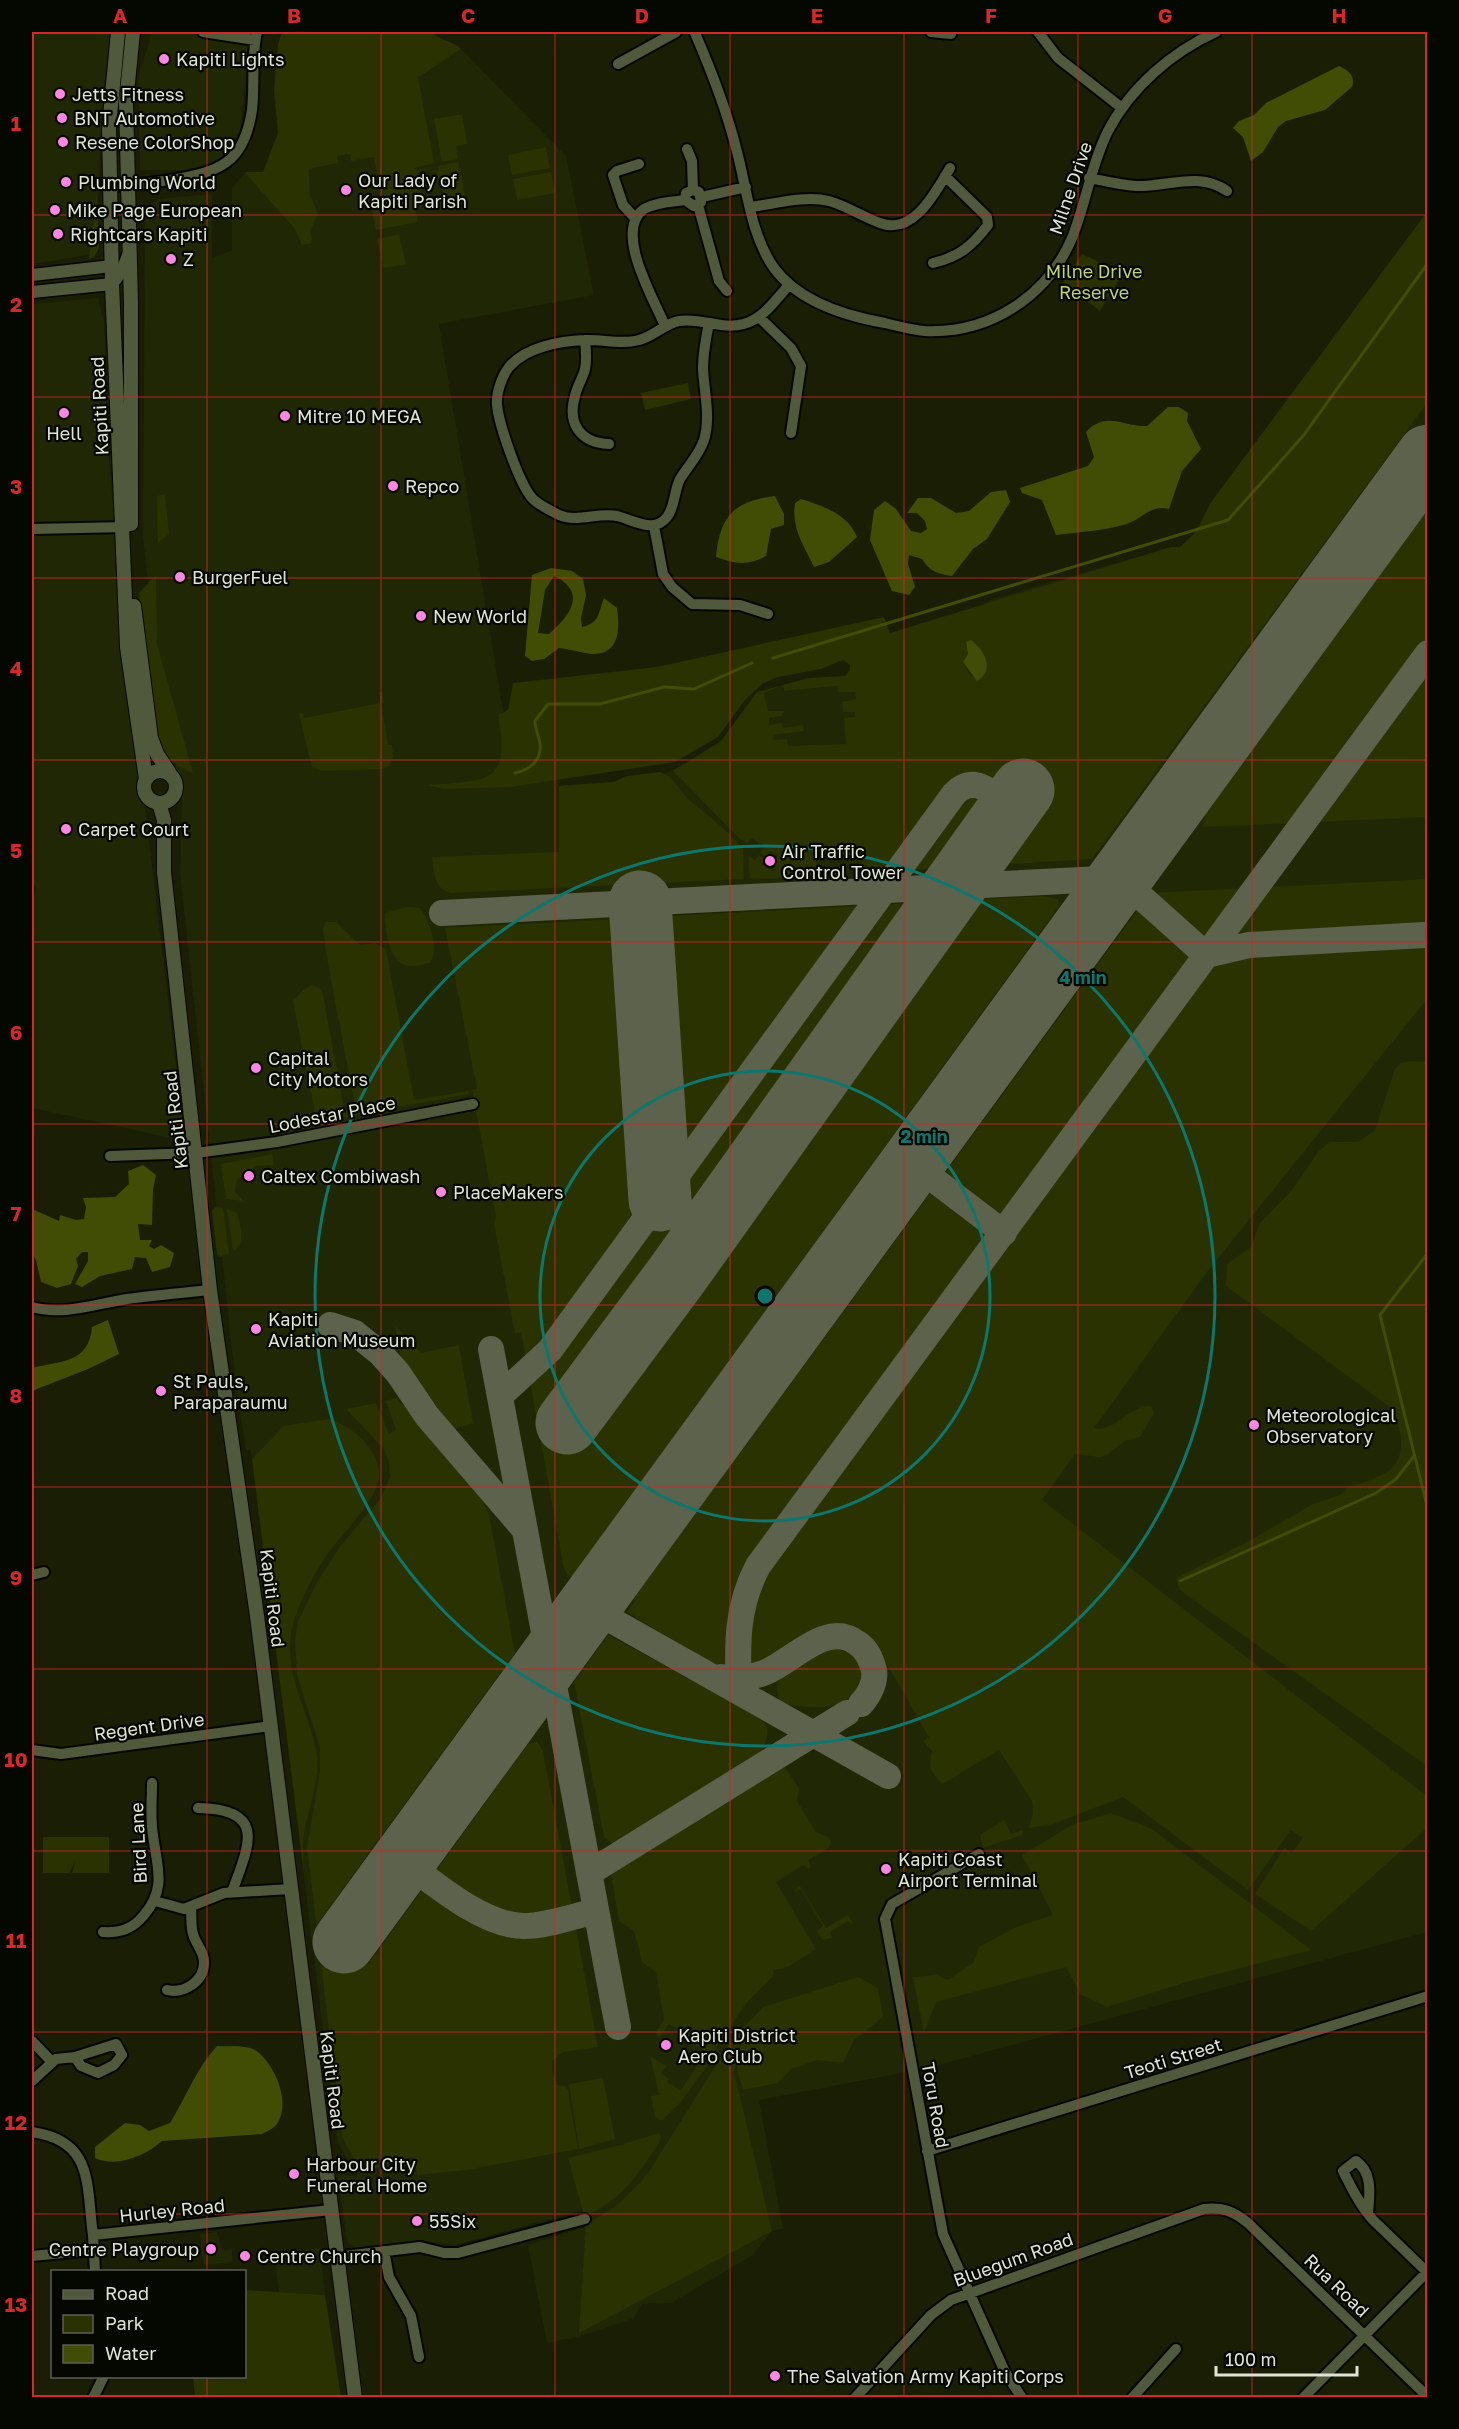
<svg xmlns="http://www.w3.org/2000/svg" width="1459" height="2429" viewBox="0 0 1459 2429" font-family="'Golos Text',sans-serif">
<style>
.built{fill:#202705}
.green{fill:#293200;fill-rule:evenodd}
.water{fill:#414d04;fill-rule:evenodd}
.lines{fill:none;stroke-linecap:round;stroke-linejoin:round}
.stream{stroke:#414d04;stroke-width:3}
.taxiway{stroke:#5c624c;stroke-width:26}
.runway{stroke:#5c624c;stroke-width:63}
.minor-casing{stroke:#050800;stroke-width:14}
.tertiary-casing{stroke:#050800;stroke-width:15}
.secondary-casing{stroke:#050800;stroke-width:16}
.minor{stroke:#51593d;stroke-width:10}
.tertiary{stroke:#51593d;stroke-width:12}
.secondary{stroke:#51593d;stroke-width:14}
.grid{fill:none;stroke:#d62828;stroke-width:1.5;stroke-opacity:0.55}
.ring{fill:none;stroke:#0f766e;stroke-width:3}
.poi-dot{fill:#fc86e3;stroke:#050701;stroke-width:2}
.labels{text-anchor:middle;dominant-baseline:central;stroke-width:4.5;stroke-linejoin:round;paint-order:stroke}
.poi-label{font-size:18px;fill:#dfe4d4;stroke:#050701;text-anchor:start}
.street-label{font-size:18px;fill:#dfe4d4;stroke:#050701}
.park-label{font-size:18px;fill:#bdd376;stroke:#050701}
.centre{fill:#0f766e;stroke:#050701;stroke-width:3}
.ring-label{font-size:18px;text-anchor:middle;font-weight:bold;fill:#0f766e;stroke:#050701;stroke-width:4.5;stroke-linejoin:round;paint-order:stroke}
.neatline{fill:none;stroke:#d62828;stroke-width:2}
.grid-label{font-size:20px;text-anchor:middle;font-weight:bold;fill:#d62828}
</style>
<rect width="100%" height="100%" fill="#191e05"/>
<!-- built -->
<path class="built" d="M32,32H110V38L103,92L95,254L32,264Z
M152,32H251L240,130L223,156L212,165L183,170H140L138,78Z
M461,49L566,156L594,295L439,324L515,783L559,779L560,786L656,778L722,745L756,695L783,685V691L837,686L993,599L1171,547H1180L1196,532L1211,502L1427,212V1932L928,2068L759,2100L783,2229L772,2231L753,2255L671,2303L642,2304L634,2318L577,2337L547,2343L528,2245L586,2227L582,2210L455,2245L420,2240L356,2248L347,2242L338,2174L358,2177L337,2142L252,1459L250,1450H246L236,1386L180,873L182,802L155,649L143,538L145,212L148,206L158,199L212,194V258L232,250V188L246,172H281Z
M98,298L104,322L108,446L123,624L185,1141L32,1108V909L36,887L32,886V304Z
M217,2232L222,2250L232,2249L233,2262L203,2265L200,2234Z
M320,2248L325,2295L279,2292L275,2262L288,2261L287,2252Z"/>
<!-- green -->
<path class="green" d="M282,32H432C441,42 453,40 461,49L418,78L434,163L414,168L415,170L436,168L417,172L424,205L415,207L418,222L376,230L372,209L384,205L379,183L384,182L383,178L378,179L374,157L351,161L350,154L337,156L338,163L309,169L310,195L318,214L310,231L312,243L302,245L295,229L248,176L246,172H263L278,133L274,91L278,44Z
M462,114L467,144L456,146L458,159L442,162L434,119Z
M546,147L550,168L512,175L508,155Z
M458,162L465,197L443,201L442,187L440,186L437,172H429L439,170L438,166Z
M551,172L555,193L517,200L513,179Z
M97,189L99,248L94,257L89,259Z
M1427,212V403L1092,859L859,873L858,845L815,848L818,877L750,879L748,856L755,860L759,855L765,859L762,864L774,872L778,855L770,851L766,857L760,853L764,846L751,838L748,843L740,839L673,771L721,741L757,692L808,678L845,676L850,670V665L843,660L821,669L778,677L762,684L745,700L718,737L675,762L510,787L444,789L427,785C487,780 511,786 498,715L508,710L513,683L657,667L884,617L890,633L1171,547H1180L1196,532L1211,502ZM973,642C985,651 989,662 983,676H971L963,662L968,654L966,644ZM783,685L784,691L837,686L838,692H855L856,699L842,702L843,712H855V717L844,718L846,744L788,746L787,739L774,740L773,735L804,731L803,725L783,728L782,723L769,725V718L782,716L784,711H768L764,693Z
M399,234L406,264L383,268L377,239Z
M1082,254L1123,273L1100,311L1063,282Z
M688,383L691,399L645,410L641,393Z
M165,494L169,534L158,543L157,496Z
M1427,510V817L1202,827L1206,814Z
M156,575L157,644L193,773C173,766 161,754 157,734L139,593Z
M379,692H382L384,702L381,703L388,745H392L393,758L389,766L382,769L321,771L312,767L299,714L303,713L304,718L380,703Z
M660,772C677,778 680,794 694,804C711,817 729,832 743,849L744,879L451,893C434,889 434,873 432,857L559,852V786L614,782L626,776Z
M1427,879V999L1207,1272L1094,1428C1116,1432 1128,1406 1151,1406L1154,1413L1140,1437L1125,1441L1108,1454L1100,1457L1075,1454L1042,1500L1427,1796V1828L1311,1931L1255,1894L1284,1848L1292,1853L1303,1838L1291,1830L1248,1890L1123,1797L1053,1824L1029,1828L1033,1813L1032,1801L999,1750L942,1784L930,1769L931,1754L933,1752L923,1741L929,1737C917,1717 879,1645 864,1635C851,1626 835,1625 820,1630C786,1650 757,1674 716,1666L627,1612L635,1601L633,1599L1150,893Z
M1043,896L1058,899L1060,905L576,1572L571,1576L567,1575L563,1564L521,1332L515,1333L494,1225L496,1216L472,1090L477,1088L445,928Z
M406,907L420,908C429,921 440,947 430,963C424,963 420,966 416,966C389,970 385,932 385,913Z
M326,922H336L360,945L375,943L386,949L414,1100L468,1091L469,1094L324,1121L316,1119L293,1001L303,990L312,985L322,990L345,1113L356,1111L326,953L323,928Z
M1410,1061L1428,1062L1427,1766L1185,1594L1179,1589L1176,1578L1249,1541L1313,1504L1342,1494L1349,1486C1359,1485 1386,1475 1393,1467C1407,1452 1400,1423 1391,1408L1226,1286L1227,1264L1251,1247L1259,1224L1292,1190L1318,1152L1330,1142H1358L1375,1130L1395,1069L1401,1063Z
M272,1154L274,1165L256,1166L237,1180L235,1192L244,1201L226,1199L221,1164Z
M215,1207L223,1208L229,1253L220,1257L217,1255L212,1211Z
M227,1209L237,1213C240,1227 247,1243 233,1251Z
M395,1325L421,1353L459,1345L473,1423L453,1429L403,1371Z
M396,1398C424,1424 476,1480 489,1515L515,1653L316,1925L369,1963L528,1744L537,1742L543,1751L598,2047L563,2052L552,2061V2070L557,2085L565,2086L568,2090L578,2149L467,2170L417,2175L413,2157L366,2171L359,2168L342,2137L307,1848L320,1771V1747L297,1675L295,1641L298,1622L317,1582L342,1544L381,1498L390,1477L389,1461L383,1448L346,1409L376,1403L389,1434L396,1430L386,1401Z
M328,1419C351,1424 381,1451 379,1476C377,1502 339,1536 324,1559C312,1578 301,1599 294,1621C280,1666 306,1705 316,1749C323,1782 303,1815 303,1848C303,1882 311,1918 314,1952L252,1459L284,1426Z
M608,1635L757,1715C772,1726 768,1738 761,1753L627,1840L614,1845L604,1837L574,1682Z
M831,1645C883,1642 871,1714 809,1707C799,1706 790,1706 781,1702C763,1674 810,1653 831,1645Z
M784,1766L799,1788L797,1801L816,1832L828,1837L831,1842L829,1848L808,1860L811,1866L809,1869L803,1865L776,1882L816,1949L788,1967L773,1970L774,1975L747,2002L711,2055L675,2032L676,2028L669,2024L659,2038L656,2033L664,2020L656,1972L642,1962L634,1931L619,1921L611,1872L726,1798L756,1785Z
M1111,1813L1152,1829L1311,1950L1190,1981L1107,2007L1080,1994L1066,1967L936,2002L924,2033L913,1977L937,1975L948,1980L974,1962L979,1947L1014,1928L1053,1915L1022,1855L1072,1825Z
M1004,1820L1011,1834L1023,1830L1022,1835L983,1848L980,1835Z
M43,1837H109V1873H72L75,1862L69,1873H43Z
M800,1886L826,1928L848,1915L854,1925L848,1921L830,1932L832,1938L822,1940L817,1931L823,1926L801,1889L793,1892Z
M858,1977L878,1988L883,2017L854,2040L843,2063L817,2060L791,2069L778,2083L743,2090L737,2071L743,2028L763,2007Z
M737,2032L741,2035L734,2072L772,2231L579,2333L586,2223C612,2212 630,2195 648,2173Z
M650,2056L666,2066L661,2073L669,2079L667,2082L681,2090L700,2061L707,2066L681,2102L661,2121L655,2117L651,2096L659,2095Z
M603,2078L615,2139L579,2149L569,2084Z
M658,2133L661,2136L659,2143C638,2174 621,2202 584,2216L568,2158L617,2146Z
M245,2290L325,2295L341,2397H195L193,2377L244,2376Z"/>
<!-- water -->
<path class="water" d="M1339,66C1348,70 1356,76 1352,87L1325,110L1286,121L1278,127L1263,152L1251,161L1243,137L1233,128L1239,121L1254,115L1266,103Z
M1168,407H1179L1188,413L1187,421L1201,449L1182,471L1169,509C1151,504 1142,519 1127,524C1104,531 1079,532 1056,535L1042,500L1022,493L1020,488L1088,466L1094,457L1086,432C1106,410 1124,427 1147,426Z
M1006,490L1010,502L987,539L973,549L952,576C938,574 929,571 922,559L909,555L908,564L915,587L909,595L892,591L870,540L874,510L885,501L896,509L911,531L921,533L927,529L925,521L917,513H907L918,498H931L956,513L969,511L991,492Z
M775,496L784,514V525L771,529L766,556C747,566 736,564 716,557C720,517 733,501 775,496Z
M801,499C823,506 848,514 857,537L829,562L814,567C804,546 791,528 795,503Z
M551,568L572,571L583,579L586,595L581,618L582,627C600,623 598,613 604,598L617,608C620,628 620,655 592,654C581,653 570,649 559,648L544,659L532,661L525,656L532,575ZM554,576C588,592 570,616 549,634L538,633L545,590Z
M971,640C985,650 995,670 977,681L963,662L968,654L966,642Z
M143,1165L156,1175L153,1190L152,1225L138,1224L140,1240H152L149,1246L154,1249L161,1245L174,1253L170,1267L152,1272L146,1258L135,1257L132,1269L100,1276L82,1287L75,1284L88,1261V1252H82L76,1259L78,1266L71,1284L57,1288L41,1282L36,1260L32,1253V1209L59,1221L60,1215L76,1220L84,1219L86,1207L83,1198L115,1197L129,1184L128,1171Z
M108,1320L119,1354L88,1369L32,1391V1368C59,1361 89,1364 92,1327Z
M217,2046C229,2047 249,2044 258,2052C276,2067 291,2103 277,2124C274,2128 268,2131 262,2134L162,2141C145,2156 117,2168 95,2158V2147L125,2123L140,2125L149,2131L170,2123C186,2097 196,2069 217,2046Z"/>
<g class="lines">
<!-- stream -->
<path class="stream" d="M773,658L1228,520L1303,436L1428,263
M515,773C529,770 542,761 540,744C539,736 535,729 535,721L548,704H600L664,687L694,689L752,663
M1428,1253L1380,1315L1428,1510
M1180,1581L1376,1493L1396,1479L1414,1456"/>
<!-- taxiway -->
<path class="taxiway" d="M442,913L1120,878L1206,955L1249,945L1424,935
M912,1163L1004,1233
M330,1325L355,1333L381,1354L398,1373L427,1416L525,1530
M491,1349L618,2027
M500,1396L550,1350L954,794C974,773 992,793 1011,806
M588,1607L888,1776
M721,1677C737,1680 751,1678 766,1672C793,1661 827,1620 857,1643C867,1649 871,1659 874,1670C876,1682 869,1695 861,1704
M739,1692C737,1646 736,1607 758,1566L1428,653
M404,1861C435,1884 484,1926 524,1926C548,1926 573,1916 596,1911
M589,1873L847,1713"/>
<!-- runway -->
<path class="runway" d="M640,902L660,1200
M567,1423L677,1275L1023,790
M344,1942L1428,456"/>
<defs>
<path id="minor" d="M203,32L255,40
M931,32L951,34
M1038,32L1058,58L1122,108
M695,33C711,70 726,108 736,148C747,187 750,234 774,268C799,302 845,316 885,323C898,326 911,330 925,331C989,334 1047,297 1072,238C1086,203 1091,165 1108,131C1131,87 1172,52 1216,32
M618,64L676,32
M687,149L692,161L693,190
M1089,178C1104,181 1120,185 1136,186C1167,187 1199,171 1227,191
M110,186C131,186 150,183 170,180C219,172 244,164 252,110C255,84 251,57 257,32
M702,197L746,187
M698,205L719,281L727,291
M751,207C774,204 805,195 829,201C847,206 863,217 880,223C914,236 936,191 950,168
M635,218L623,205L613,175L617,171L639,164
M933,263C959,257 972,246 988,225L987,217L945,176
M760,318L791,348L801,366L791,433
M709,323C706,338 703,353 703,368C704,392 711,417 704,440C699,455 688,466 680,479C674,491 675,507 667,517C654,534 633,520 617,516C598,512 577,523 559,515C550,510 538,505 532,498C519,483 499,425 497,405C496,393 502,376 509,367C526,347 560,341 585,340C603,339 620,345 639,340C653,337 664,324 679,321C691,319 704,322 715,324C754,332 766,311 789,285
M665,326C654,299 613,231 644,209C656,202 672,202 685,200L694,206L701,202L699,192L693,190L686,193L685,200
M585,340C586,349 587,360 585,369C583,378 577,386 575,396C567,423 580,443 609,444
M654,526L663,574L672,587L692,604L740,605L768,614
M32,529L127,527
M110,1156L196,1153L277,1142L473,1104
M32,1307C63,1316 96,1304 127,1299C155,1295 183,1293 210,1290
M32,1575L44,1572
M32,1750L61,1754L271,1726
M198,1808C269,1809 248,1847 232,1892
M979,1854L892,1904L885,1919L943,2234L1005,2372L1022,2398
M155,1901L184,1909L224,1893L291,1889
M103,1932C120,1933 133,1929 144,1915C167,1888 157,1867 153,1835C150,1818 152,1800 152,1783
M167,1990C183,1994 204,1982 204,1963C205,1954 197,1945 194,1937C190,1928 192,1917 191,1908
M32,2041L52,2062
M32,2081L56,2059L75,2057L116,2044L122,2055L114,2065L98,2073L81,2066L75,2057
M32,2132C94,2141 86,2184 93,2235
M927,2151L1428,1996
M1368,2214C1369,2197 1374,2173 1356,2161L1343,2171C1352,2189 1360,2205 1373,2220L1427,2272
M384,2251L389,2277L411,2316L419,2357
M32,2256L94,2250
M336,2257L420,2247L444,2253H458L585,2219
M95,2272L93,2235L331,2210
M93,2398L104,2376
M855,2398L931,2315L951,2300L1204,2209C1223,2207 1233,2211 1248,2223L1428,2397
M1132,2398L1176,2349
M1303,2398L1428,2271"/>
<path id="tertiary" d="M32,275L112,266L118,271
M32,292L112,284L122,271L128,255"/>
<path id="secondary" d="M118,32L109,127L112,284L127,647L146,779
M131,524V304L126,103L133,32
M134,606L151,738L157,754L169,772
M144 787a16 16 0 1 1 32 0a16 16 0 1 1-32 0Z
M159,803L164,820V872L210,1290L257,1616L355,2398"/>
</defs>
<!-- minor casing -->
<use href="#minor" class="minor-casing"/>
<!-- tertiary casing -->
<use href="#tertiary" class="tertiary-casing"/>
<!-- secondary casing -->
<use href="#secondary" class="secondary-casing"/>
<!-- minor -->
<use href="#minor" class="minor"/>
<!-- tertiary -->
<use href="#tertiary" class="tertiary"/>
<!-- secondary -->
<use href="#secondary" class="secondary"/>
</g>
<!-- grid -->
<path class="grid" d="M207,32V2272M381,32V2398M555,32V2398M730,32V2398M904,32V2398M1078,32V2398M1252,32V2398M32,215H1428M32,397H1428M32,578H1428M32,760H1428M32,942H1428M32,1124H1428M32,1305H1428M32,1487H1428M32,1669H1428M32,1851H1428M32,2032H1428M32,2214H1428M207,2376V2398"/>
<!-- distance rings -->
<g class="ring">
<circle cx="765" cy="1296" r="225"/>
<circle cx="765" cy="1296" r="450"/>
</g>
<!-- markers -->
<g class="poi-dot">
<circle cx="164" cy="59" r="6"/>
<circle cx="60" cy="94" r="6"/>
<circle cx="62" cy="118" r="6"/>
<circle cx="63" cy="142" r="6"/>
<circle cx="66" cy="182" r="6"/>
<circle cx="346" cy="190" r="6"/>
<circle cx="55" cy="210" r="6"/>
<circle cx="58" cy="234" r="6"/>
<circle cx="171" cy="259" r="6"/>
<circle cx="64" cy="413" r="6"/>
<circle cx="285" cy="416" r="6"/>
<circle cx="393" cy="486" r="6"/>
<circle cx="180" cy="577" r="6"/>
<circle cx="421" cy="616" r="6"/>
<circle cx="66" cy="829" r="6"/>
<circle cx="770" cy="861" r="6"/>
<circle cx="256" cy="1068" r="6"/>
<circle cx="249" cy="1176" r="6"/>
<circle cx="441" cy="1192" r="6"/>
<circle cx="256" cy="1329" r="6"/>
<circle cx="161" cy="1391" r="6"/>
<circle cx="1254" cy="1425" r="6"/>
<circle cx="886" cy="1869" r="6"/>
<circle cx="666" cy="2045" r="6"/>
<circle cx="294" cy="2174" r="6"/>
<circle cx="417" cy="2221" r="6"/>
<circle cx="211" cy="2249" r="6"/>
<circle cx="245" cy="2256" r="6"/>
<circle cx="775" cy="2376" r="6"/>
</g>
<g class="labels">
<!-- poi labels -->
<g class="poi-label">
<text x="176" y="59">Kapiti Lights</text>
<text x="72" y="94">Jetts Fitness</text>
<text x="74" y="118">BNT Automotive</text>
<text x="75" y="142">Resene ColorShop</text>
<text x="358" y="180">Our Lady of<tspan x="358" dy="21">Kapiti Parish</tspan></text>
<text x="78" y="182">Plumbing World</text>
<text x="67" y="210">Mike Page European</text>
<text x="70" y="234">Rightcars Kapiti</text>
<text x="183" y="259">Z</text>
<text x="297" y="416">Mitre 10 MEGA</text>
<text x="64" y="433" text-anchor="middle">Hell</text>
<text x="405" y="486">Repco</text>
<text x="192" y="577">BurgerFuel</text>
<text x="433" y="616">New World</text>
<text x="78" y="829">Carpet Court</text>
<text x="782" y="851">Air Traffic<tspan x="782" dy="21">Control Tower</tspan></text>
<text x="268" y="1058">Capital<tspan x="268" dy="21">City Motors</tspan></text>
<text x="261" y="1176">Caltex Combiwash</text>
<text x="453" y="1192">PlaceMakers</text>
<text x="268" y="1319">Kapiti<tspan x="268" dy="21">Aviation Museum</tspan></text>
<text x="173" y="1381">St Pauls,<tspan x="173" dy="21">Paraparaumu</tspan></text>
<text x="1266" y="1415">Meteorological<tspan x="1266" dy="21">Observatory</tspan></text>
<text x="898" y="1859">Kapiti Coast<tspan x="898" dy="21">Airport Terminal</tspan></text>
<text x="678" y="2035">Kapiti District<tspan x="678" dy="21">Aero Club</tspan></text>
<text x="306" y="2164">Harbour City<tspan x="306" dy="21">Funeral Home</tspan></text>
<text x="429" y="2221">55Six</text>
<text x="199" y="2249" text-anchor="end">Centre Playgroup</text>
<text x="257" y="2256">Centre Church</text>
<text x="787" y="2376">The Salvation Army Kapiti Corps</text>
</g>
<!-- street labels -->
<g class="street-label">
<text transform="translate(1070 188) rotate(-71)">Milne Drive</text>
<text transform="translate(99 406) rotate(-93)">Kapiti Road</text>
<text transform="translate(332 1114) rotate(-11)">Lodestar Place</text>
<text transform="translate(175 1120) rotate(-97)">Kapiti Road</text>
<text transform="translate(273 1598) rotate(83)">Kapiti Road</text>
<text transform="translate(149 1726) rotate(-8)">Regent Drive</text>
<text transform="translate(138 1843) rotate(-93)">Bird Lane</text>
<text transform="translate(1173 2058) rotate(-17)">Teoti Street</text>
<text transform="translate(333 2080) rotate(83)">Kapiti Road</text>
<text transform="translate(936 2105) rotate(80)">Toru Road</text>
<text transform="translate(172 2210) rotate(-6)">Hurley Road</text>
<text transform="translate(1013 2259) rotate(-20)">Bluegum Road</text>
<text transform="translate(1337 2285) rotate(44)">Rua Road</text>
</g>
<!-- park labels -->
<g class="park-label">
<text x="1094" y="271">Milne Drive<tspan x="1094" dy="21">Reserve</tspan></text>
</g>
</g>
<circle cx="765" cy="1296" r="9" class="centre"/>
<g class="ring-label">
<text x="1083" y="984">4 min</text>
<text x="924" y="1143">2 min</text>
</g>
<!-- border -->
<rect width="1459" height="2429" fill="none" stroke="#050701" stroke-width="66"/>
<!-- legend -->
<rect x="51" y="2270" width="195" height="108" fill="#050701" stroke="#5c5f55" stroke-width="1.5"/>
<rect x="63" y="2290" width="30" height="9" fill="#51593d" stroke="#5c5f55" stroke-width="1.5"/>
<text x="105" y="2300" font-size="18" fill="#dfe4d4">Road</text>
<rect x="63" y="2315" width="30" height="18" fill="#293200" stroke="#5c5f55" stroke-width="1.5"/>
<text x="105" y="2330" font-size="18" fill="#dfe4d4">Park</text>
<rect x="63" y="2345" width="30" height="18" fill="#414d04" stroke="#5c5f55" stroke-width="1.5"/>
<text x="105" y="2360" font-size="18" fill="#dfe4d4">Water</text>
<!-- scale -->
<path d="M1216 2366v9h141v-9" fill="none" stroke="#dfe4d4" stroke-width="3"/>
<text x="1225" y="2366" font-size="18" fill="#dfe4d4" stroke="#050701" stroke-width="4.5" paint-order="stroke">100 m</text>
<rect x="33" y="33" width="1393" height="2363" class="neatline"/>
<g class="grid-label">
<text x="120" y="23">A</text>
<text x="294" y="23">B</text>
<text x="468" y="23">C</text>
<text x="642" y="23">D</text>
<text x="817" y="23">E</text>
<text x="991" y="23">F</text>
<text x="1165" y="23">G</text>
<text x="1339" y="23">H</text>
<text x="16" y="131">1</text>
<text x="16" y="312">2</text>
<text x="16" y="494">3</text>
<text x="16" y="676">4</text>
<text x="16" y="858">5</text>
<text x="16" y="1040">6</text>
<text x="16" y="1221">7</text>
<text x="16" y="1403">8</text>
<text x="16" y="1585">9</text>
<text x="16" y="1767">10</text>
<text x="16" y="1948">11</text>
<text x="16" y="2130">12</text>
<text x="16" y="2312">13</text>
</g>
</svg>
